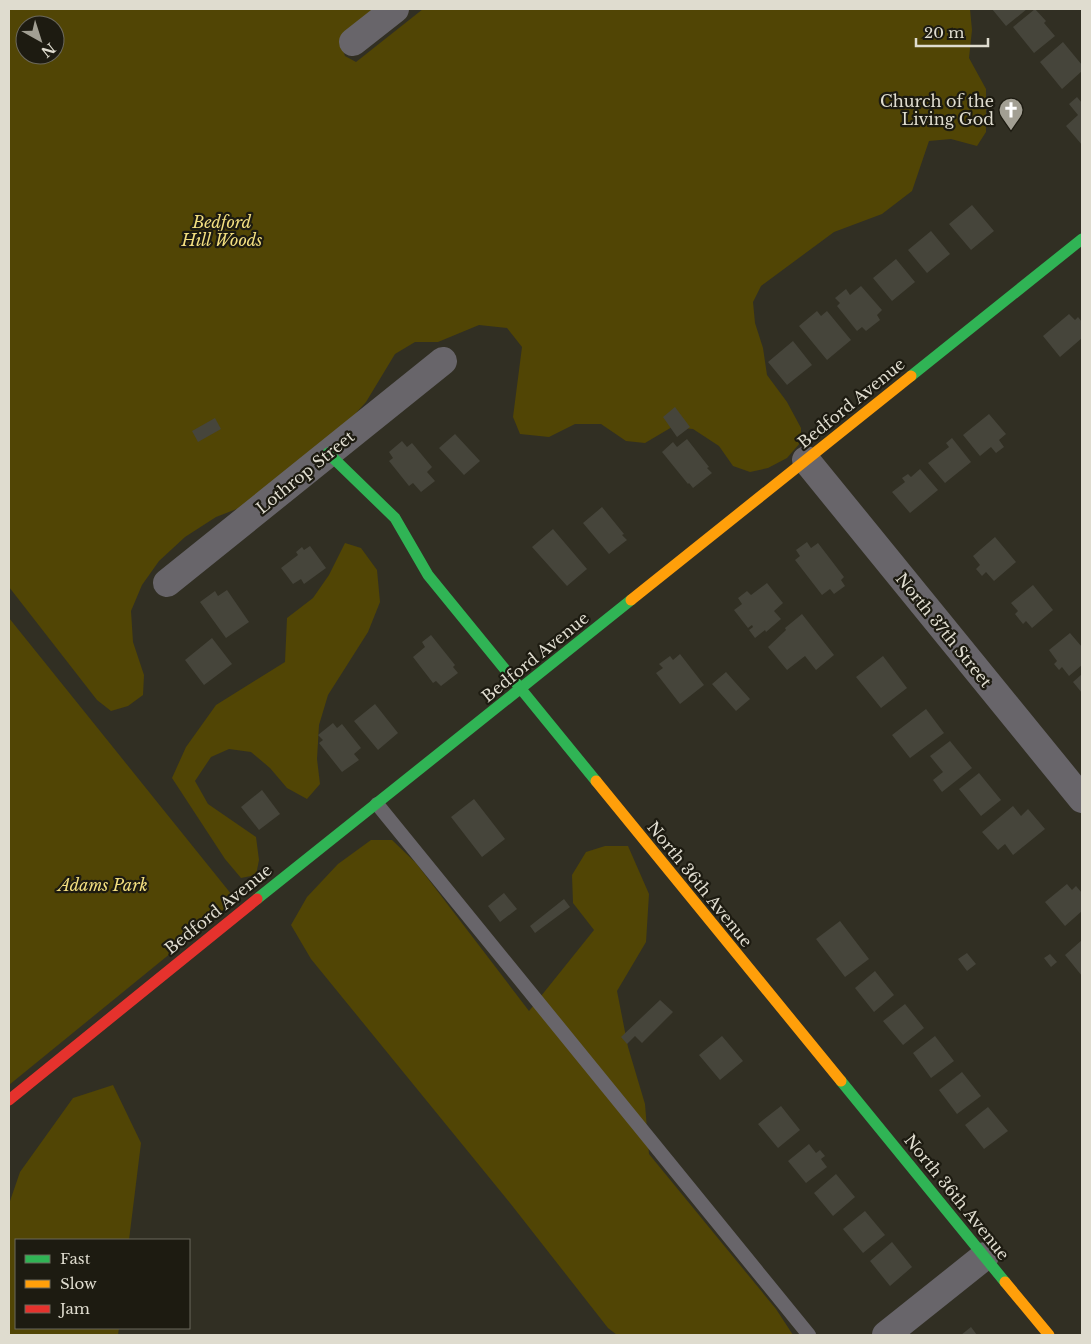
<svg xmlns="http://www.w3.org/2000/svg" width="1091" height="1344" viewBox="0 0 1091 1344" font-family="'Libre Baskerville',serif">
<style>
.green{fill:#514505;fill-rule:evenodd}
.building{fill:#46453b}
.lines{fill:none;stroke-linecap:round;stroke-linejoin:round}
.lane{stroke:#68656a;stroke-width:14}
.street{stroke:#68656a;stroke-width:28}
.fast{stroke:#30b455;stroke-width:11}
.slow{stroke:#ff9f0a;stroke-width:11}
.jam{stroke:#e5322d;stroke-width:11}
.labels{text-anchor:middle;dominant-baseline:central;stroke-width:4.5;stroke-linejoin:round;paint-order:stroke}
.poi-label{font-size:16px;fill:#dfdccf;stroke:#1d1b11;text-anchor:end}
.park-label{font-size:16px;font-style:italic;fill:#f3df80;stroke:#1d1b11}
.street-label{font-size:16px;fill:#dfdccf;stroke:#1d1b11}
</style>
<rect width="100%" height="100%" fill="#312f23"/>
<!-- green -->
<path class="green" d="M9,9H378L339,40L345,56L356,62L423,9H970L972,30L969,58L986,89V132L977,146L951,139L929,141L912,191L882,214L834,232L761,286L753,302L755,323L763,348L767,375L787,402L801,428V442L787,458L768,468L750,472L733,466L719,446L693,429L672,427L645,443L626,441L601,424H575L549,437L520,434L513,417L522,347L507,328L479,325L438,342H415L395,354L366,402L347,423L247,505L216,517L185,537L159,561L142,585L131,611L133,642L144,675L143,695L128,706L111,711L97,700L9,587ZM25,25H55V55H25Z
M345,543L361,548L377,570L380,602L368,632L328,695L319,725L317,759L320,784L307,799L287,788L270,768L251,752L229,749L211,757L195,781L208,804L256,837L259,860L256,875L241,878L225,859L172,778L186,747L216,705L285,662L287,618L313,598L329,575Z
M9,618L236,900L9,1085Z
M371,840H392L416,863L529,1011L594,930L573,903L572,875L586,852L605,846H628L649,894L646,942L617,991L628,1047L645,1104L649,1154L776,1309L793,1335H617L608,1328L510,1203L311,959L291,925L307,897L338,864Z
M113,1085L141,1143L129,1240H16V1328H119L118,1335H9V1204L20,1172L73,1098Z"/>
<!-- building -->
<path class="building" d="M992,9H1027L1006,26Z
M1035,9L1046,21L1044,23L1055,36L1034,53L1013,27Z
M1063,42L1082,65V71L1062,89L1040,62Z
M1077,97L1082,103V145L1066,126L1078,115L1069,104Z
M972,205L994,231L971,250L949,224Z
M931,231L950,254L927,273L908,250Z
M896,259L915,282L892,301L873,278Z
M861,286L882,310L877,315L880,320L866,331L862,327L857,331L837,306L840,303L835,298L846,289L850,295Z
M817,311L821,316L827,311L851,340L827,360L799,326Z
M1069,314L1075,320L1078,317L1082,322V338L1060,357L1043,336Z
M793,341L812,365L787,385L768,362Z
M675,407L690,427L677,437L663,417Z
M989,414L1006,434L999,440L1004,447L996,453L991,447L980,456L963,435Z
M215,418L221,429L198,442L192,431Z
M455,434L480,461L464,475L439,448Z
M952,438L971,462L945,483L928,463L949,447L946,443Z
M687,439L709,467L707,468L712,473L693,488L689,483L688,484L662,452L673,442L677,447Z
M402,441L407,447L412,443L432,467L427,472L435,481L421,492L413,483L409,486L389,461L393,458L389,452Z
M920,469L938,490L910,513L892,492L905,482L902,478L908,474L911,477Z
M602,507L624,534L622,535L627,540L609,554L583,523Z
M553,529L587,569L567,586L532,547Z
M995,537L1016,562L994,581L986,572L982,576L976,569L980,565L973,556Z
M807,542L811,548L818,543L844,577L841,580L845,586L834,594L830,589L822,595L795,560L800,556L796,550Z
M310,546L326,568L304,584L301,579L293,584L281,568L298,555L296,552L302,547L304,550Z
M767,583L783,603L774,611L781,619L766,632L765,630L755,638L749,630L753,627L752,625L748,628L734,610L742,604L738,598L747,591L751,595Z
M1033,585L1053,610L1032,628L1026,621L1023,624L1015,614L1018,611L1011,603Z
M227,590L249,622L226,638L200,602L215,591L218,596Z
M802,614L834,655L816,670L805,656L787,670L768,647L786,630L785,628Z
M1070,633L1082,647V665L1069,676L1062,667L1059,670L1054,664L1057,661L1049,650Z
M431,635L455,665L453,667L458,673L441,686L436,681L433,683L413,657L425,647L422,642Z
M212,638L232,664L204,685L185,660Z
M680,654L704,685L680,704L656,673L663,668L659,664L670,656L673,660Z
M883,656L907,688L881,708L856,677Z
M726,672L750,699L736,711L712,684Z
M1082,674V693L1073,682Z
M375,704L398,733L378,750L354,721Z
M926,709L944,733L910,758L892,735Z
M333,723L337,728L342,724L361,748L354,754L359,760L342,772L319,743L323,740L318,735Z
M950,741L972,768L942,792L933,780L943,772L930,756Z
M979,773L1001,800L981,816L959,789Z
M262,790L280,814L259,830L241,807Z
M474,799L505,839L482,857L451,817Z
M1013,806L1021,816L1028,809L1045,829L1013,855L1005,844L998,850L982,832Z
M1067,884L1072,890L1076,886L1082,893V911L1065,926L1045,902Z
M504,893L517,909L500,922L488,906Z
M564,899L570,907L535,933L530,926Z
M840,921L869,959L845,977L816,939Z
M1082,940V976L1065,955Z
M967,953L976,964L967,971L958,959Z
M1050,954L1057,962L1051,967L1044,958Z
M875,971L894,995L874,1012L855,988Z
M660,1000L673,1012L642,1043L635,1036L627,1044L621,1037Z
M905,1004L924,1028L903,1045L883,1021Z
M722,1036L743,1061L720,1080L699,1055Z
M935,1036L954,1061L931,1078L913,1053Z
M962,1072L981,1096L957,1114L939,1090Z
M781,1106L800,1130L778,1148L758,1124Z
M988,1107L1008,1131L984,1149L965,1125Z
M809,1144L816,1153L820,1150L825,1156L821,1159L827,1167L806,1183L788,1161Z
M836,1174L855,1197L833,1216L814,1193Z
M865,1211L885,1235L863,1253L843,1229Z
M892,1242L912,1267L890,1286L870,1261Z
M971,1327L977,1335H961Z"/>
<g class="lines">
<!-- lane -->
<path class="lane" d="M377,804L809,1335"/>
<!-- street -->
<path class="street" d="M353,42L395,9
M806,460L1082,799
M167,583L443,361
M886,1335L985,1256"/>
<!-- fast -->
<path class="fast" d="M911,376L1082,239
M328,453L395,518L428,575L596,781
M257,899L631,600
M841,1081L1005,1282"/>
<!-- slow -->
<path class="slow" d="M631,600L911,376
M596,781L841,1081
M1005,1282L1049,1335"/>
<!-- jam -->
<path class="jam" d="M9,1100L257,899"/>
</g>
<!-- icons -->
<defs>
<symbol id="church-pin" viewBox="-11 -11 22 30"><path d="M0 17L-7.5 6A9.5 9.5 0 1 1 7.5 6Z" fill="#a29f93" stroke="#1d1b11"/><path d="M-1.2-6h2.4v3.5h3.3v2.4h-3.3V6h-2.4V-.1h-3.3v-2.4h3.3Z" fill="#fff"/></symbol>
</defs>
<g fill-rule="evenodd">
<use href="#church-pin" x="997" y="96" width="28" height="38"/>
</g>
<g class="labels">
<!-- poi labels -->
<g class="poi-label">
<text x="994" y="101">Church of the<tspan x="994" dy="18">Living God</tspan></text>
</g>
<!-- park labels -->
<g class="park-label">
<text x="222" y="222">Bedford<tspan x="222" dy="18">Hill Woods</tspan></text>
<text x="103" y="885">Adams Park</text>
</g>
<!-- street labels -->
<g class="street-label">
<text transform="translate(851 403) rotate(-39)">Bedford Avenue</text>
<text transform="translate(305 472) rotate(-39)">Lothrop Street</text>
<text transform="translate(944 630) rotate(51)">North 37th Street</text>
<text transform="translate(535 657) rotate(-39)">Bedford Avenue</text>
<text transform="translate(700 884) rotate(51)">North 36th Avenue</text>
<text transform="translate(218 909) rotate(-39)">Bedford Avenue</text>
<text transform="translate(957 1197) rotate(51)">North 36th Avenue</text>
</g>
</g>
<!-- border -->
<rect width="1091" height="1344" fill="none" stroke="#dfdccf" stroke-width="20"/>
<!-- legend -->
<rect x="15" y="1239" width="175" height="90" fill="#1d1b11" stroke="#6b685d"/>
<rect x="25" y="1255" width="25" height="8" fill="#30b455" stroke="#6b685d"/>
<text x="60" y="1264" font-size="15" fill="#dfdccf">Fast</text>
<rect x="25" y="1280" width="25" height="8" fill="#ff9f0a" stroke="#6b685d"/>
<text x="60" y="1289" font-size="15" fill="#dfdccf">Slow</text>
<rect x="25" y="1305" width="25" height="8" fill="#e5322d" stroke="#6b685d"/>
<text x="60" y="1314" font-size="15" fill="#dfdccf">Jam</text>
<!-- north arrow -->
<g transform="translate(40 40) rotate(141)"><circle r="24" fill="#1d1b11" stroke="#6b685d"/>
<path d="M0-4L9 19L0 12L-9 19Z" fill="#a29f93"/>
<text y="-8" font-size="14" font-weight="bold" text-anchor="middle" fill="#dfdccf">N</text>
</g>
<!-- scale -->
<path d="M916 38v8h72v-8" fill="none" stroke="#dfdccf" stroke-width="2.5"/>
<text x="924" y="38" font-size="15" fill="#dfdccf" stroke="#1d1b11" stroke-width="4" paint-order="stroke">20 m</text>
</svg>
